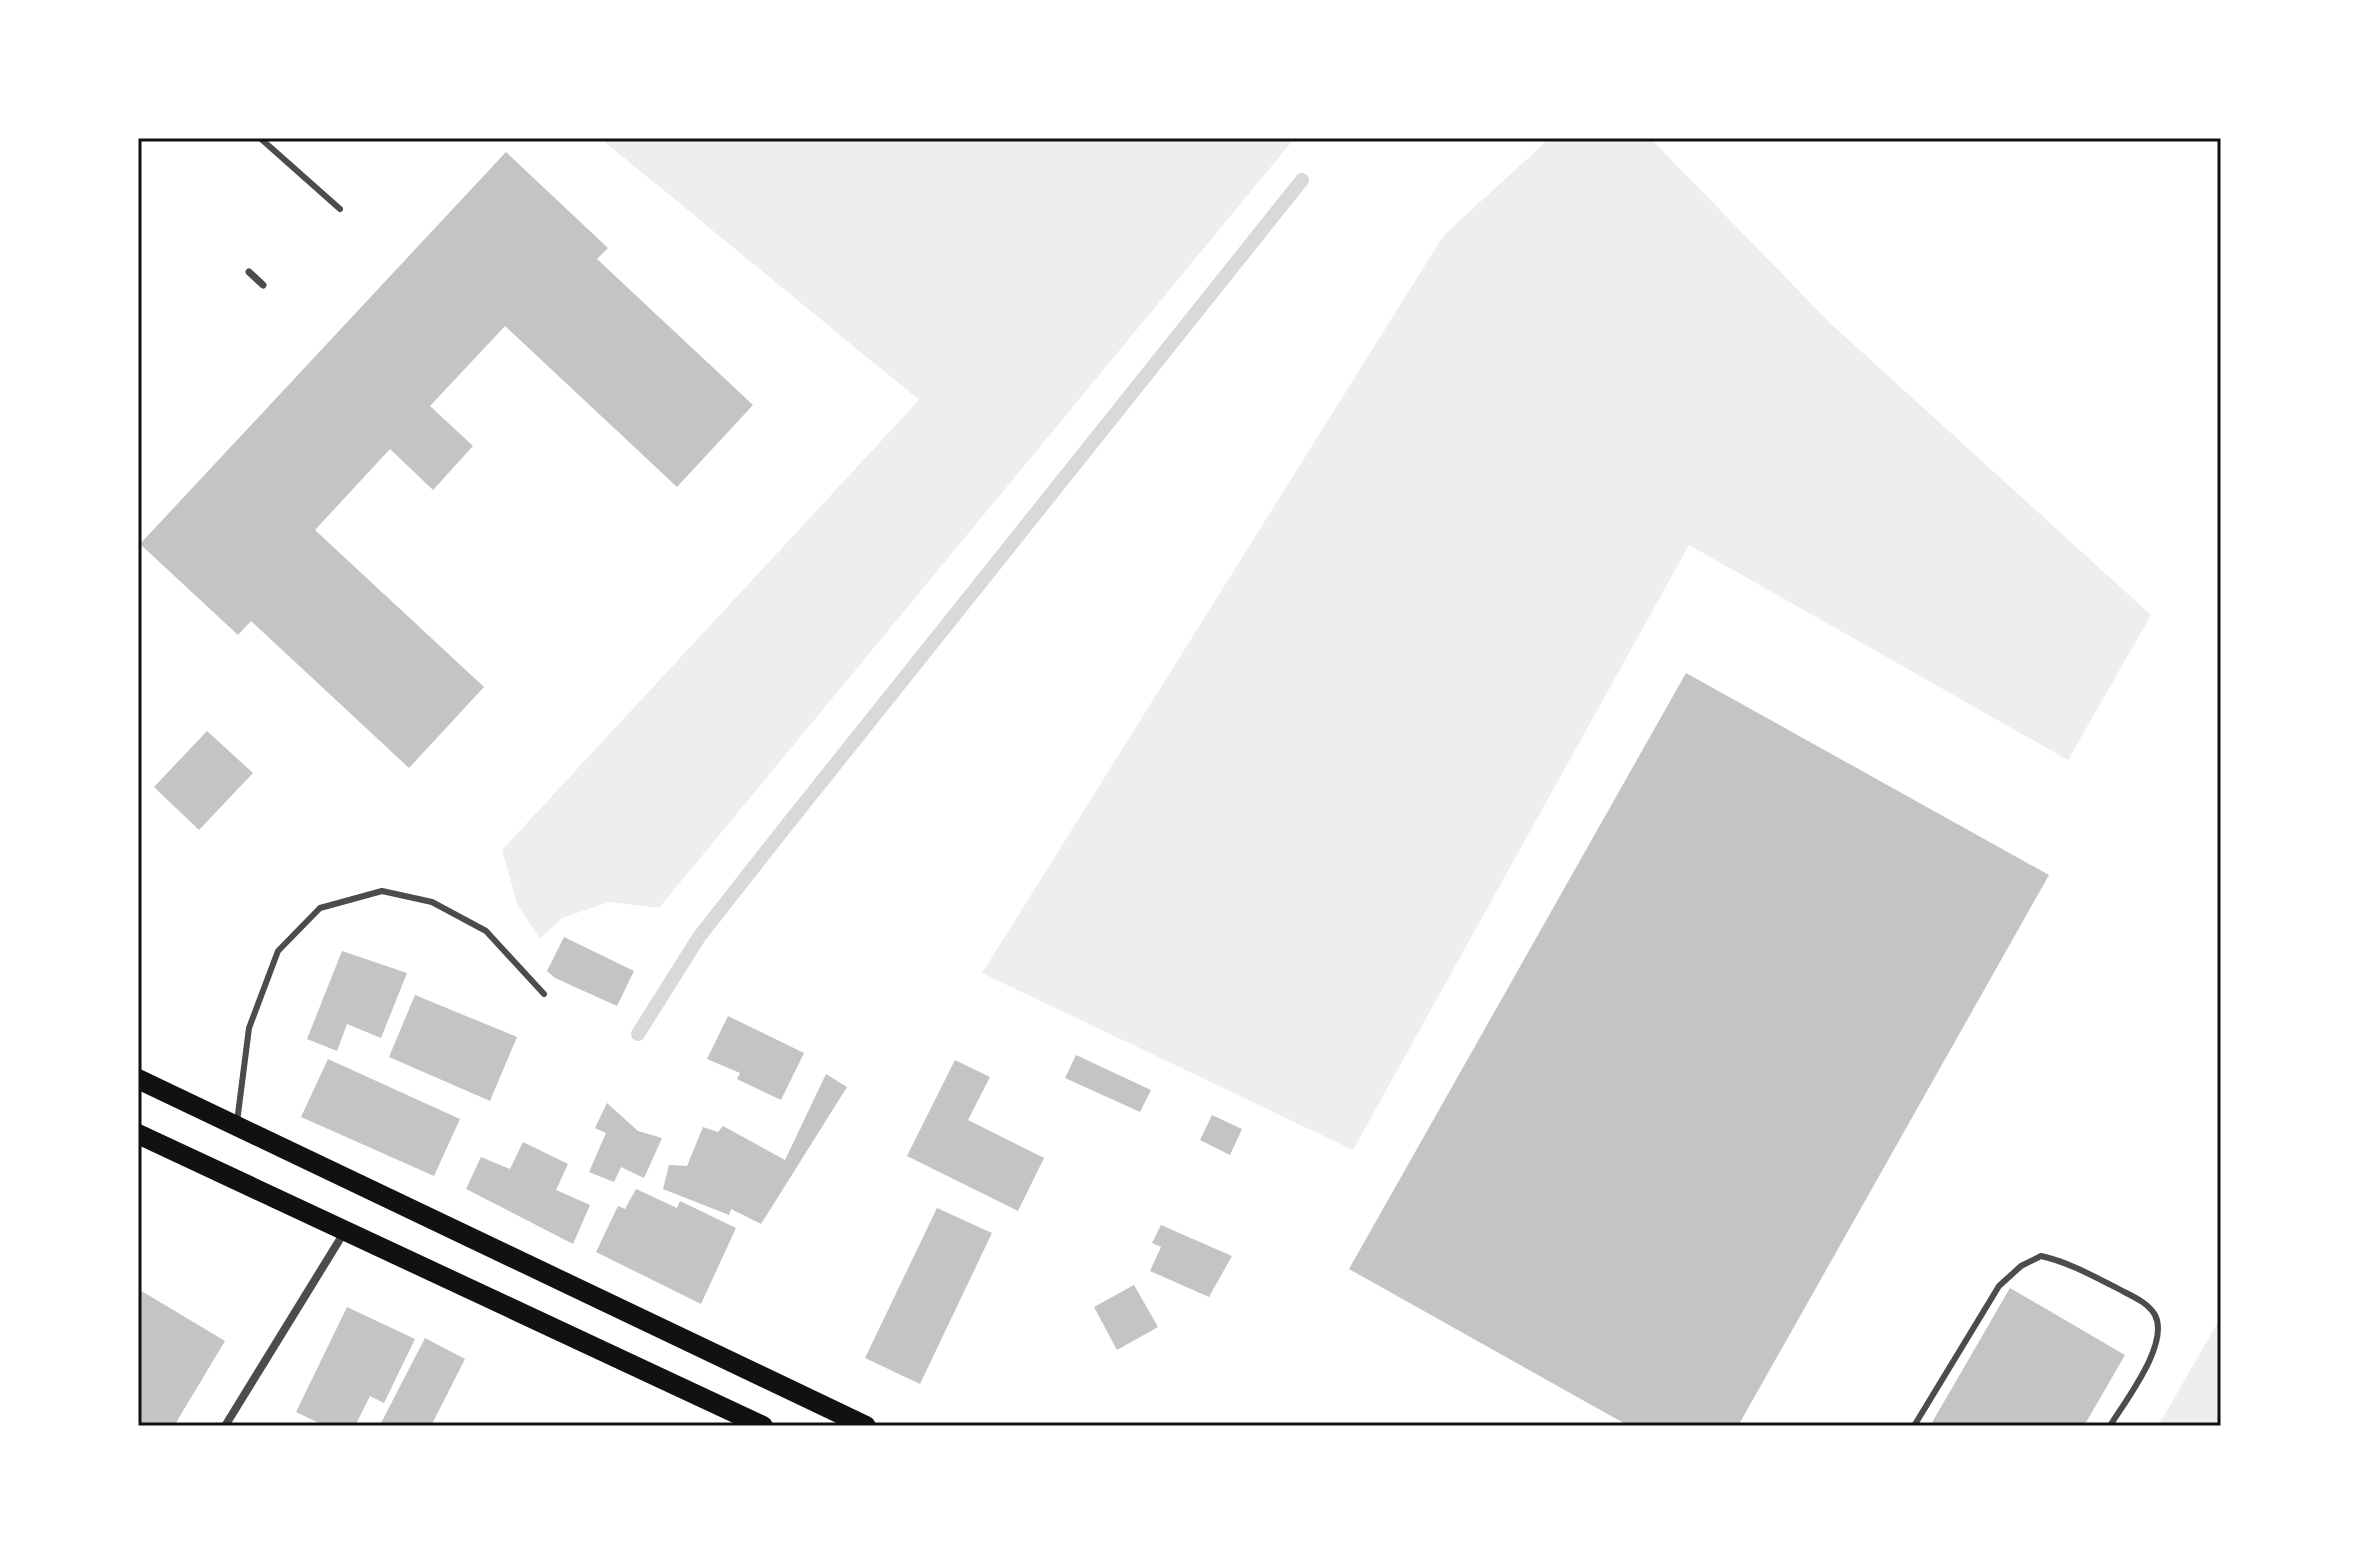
<svg xmlns="http://www.w3.org/2000/svg" width="2359" height="1564" viewBox="0 0 2359 1564" font-family="'Varela Round',sans-serif">
<style>
.green{fill:#eee}
.lines{fill:none;stroke-linecap:round;stroke-linejoin:round}
.stream{stroke:#d9d9d9;stroke-width:14}
.building{fill:#c4c4c4}
.service{stroke:#4c4c4c;stroke-width:6}
.pedestrian{stroke:#4c4c4c;stroke-width:7}
.minor{stroke:#4c4c4c;stroke-width:8}
.primary{stroke:#111;stroke-width:20}
.neatline{fill:none;stroke:#111;stroke-width:3}
</style>
<rect width="100%" height="100%" fill="#fff"/>
<!-- green -->
<path class="green" d="M600,138L1294,139L659,908L609,902L562,918L540,939L518,906L502,850L919,400Z
M1550,138H1650L1830,323L2151,615L2068,760L1689,545L1353,1150L982,973L1444,235Z
M2221,1317V1426H2158Z"/>
<g class="lines">
<!-- stream -->
<path class="stream" d="M638,1034L699,937L783,830L1302,180"/>
</g>
<!-- building -->
<path class="building" d="M506,152L608,248L597,259L753,405L677,487L505,326L430,406L473,446L433,490L390,449L315,530L484,687L409,768L251,621L238,635L140,544Z
M1686,673L2049,875L1738,1426H1629L1349,1269Z
M207,731L253,773L199,830L154,787Z
M564,937L634,971L617,1006L555,978L547,971Z
M342,951L407,973L381,1038L347,1024L337,1051L307,1039Z
M415,995L517,1037L490,1101L389,1057Z
M728,1016L804,1053L781,1100L737,1079L740,1073L707,1059Z
M1076,1055L1151,1090L1140,1112L1065,1078Z
M328,1059L460,1119L434,1176L301,1117Z
M955,1060L990,1077L968,1120L1044,1158L1018,1211L907,1156Z
M826,1074L847,1087L761,1224L731,1209L729,1215L663,1189L669,1165L687,1166L703,1127L718,1132L723,1126L785,1160Z
M607,1103L638,1131L662,1138L644,1178L621,1167L614,1182L589,1172L606,1133L595,1128Z
M1212,1115L1242,1129L1230,1155L1200,1140Z
M523,1142L568,1164L556,1190L590,1205L573,1244L466,1189L481,1157L510,1169Z
M636,1189L677,1208L680,1201L736,1228L701,1304L596,1252L618,1206L625,1209Z
M937,1208L992,1233L920,1384L865,1358Z
M1161,1225L1232,1256L1209,1297L1150,1271L1161,1247L1152,1243Z
M1134,1285L1158,1327L1117,1350L1094,1307Z
M2010,1288L2125,1355L2084,1426H1930Z
M138,1289L225,1341L174,1426H138Z
M347,1307L415,1339L384,1403L370,1396L355,1426H325L296,1412Z
M425,1338L465,1359L431,1426L380,1425Z"/>
<g class="lines">
<!-- service -->
<path class="service" d="M260,138L340,209
M237,1122L249,1028L278,951L320,908L382,891L432,902L486,931L544,994
M1914,1426L1999,1286L2021,1266L2041,1256C2068,1262 2091,1275 2115,1287C2129,1295 2147,1301 2155,1315C2170,1344 2125,1401 2110,1426"/>
<!-- pedestrian -->
<path class="pedestrian" d="M249,272L263,285"/>
<!-- minor -->
<path class="minor" d="M225,1426L345,1231"/>
<!-- primary -->
<path class="primary" d="M138,1079L866,1426
M138,1134L763,1426"/>
</g>
<!-- border -->
<rect width="2359" height="1564" fill="none" stroke="#ffffff" stroke-width="280"/>
<rect x="140" y="140" width="2079" height="1284" class="neatline"/>
</svg>
